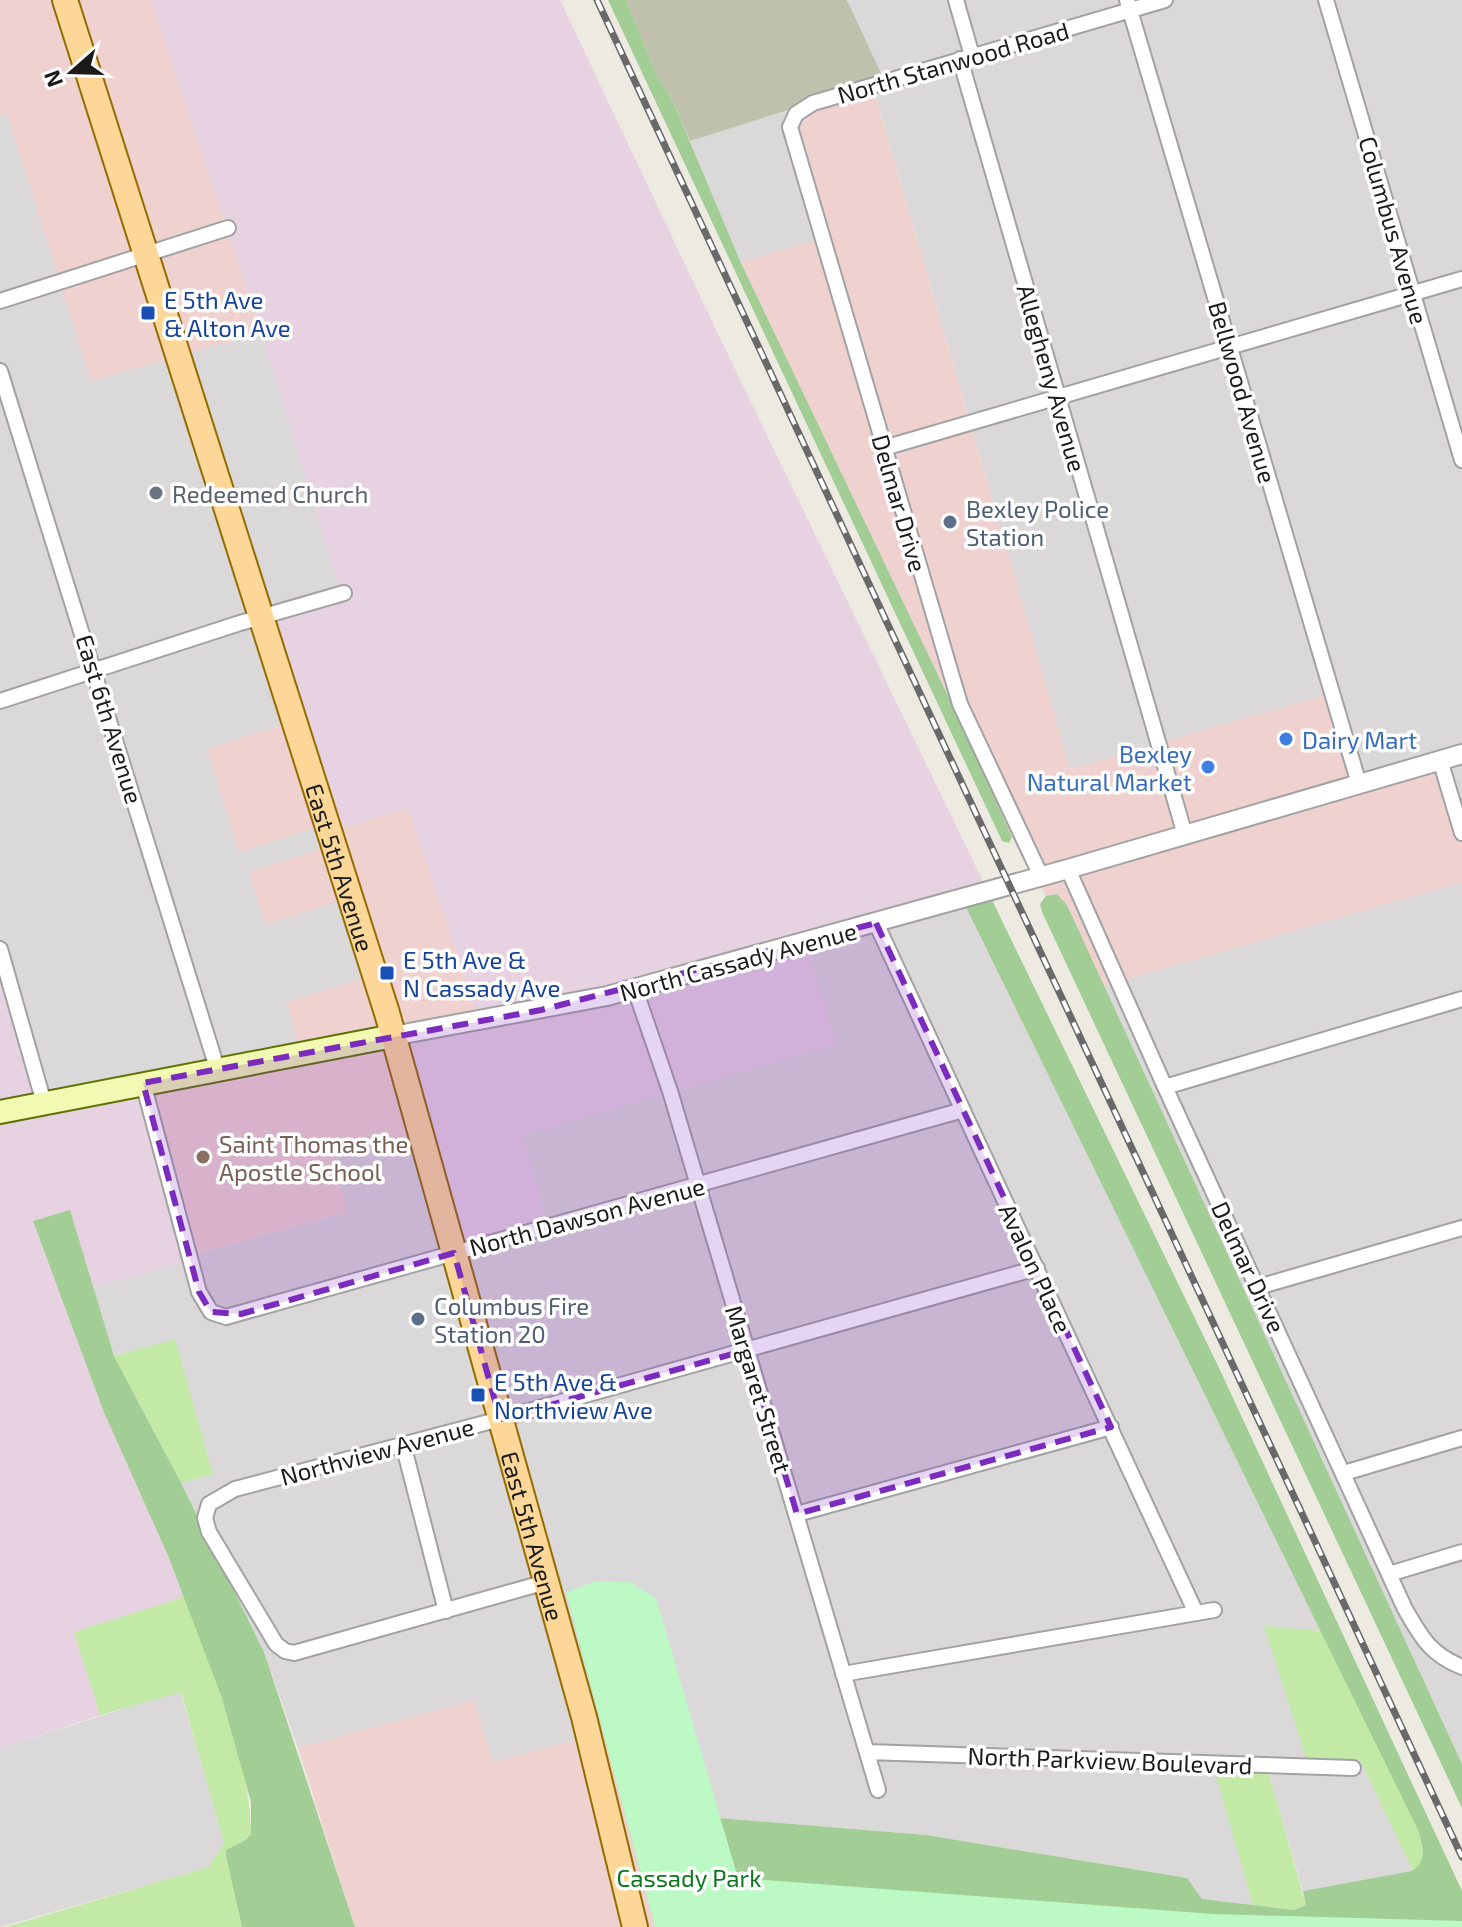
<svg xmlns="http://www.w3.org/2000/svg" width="1462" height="1927" viewBox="0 0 1462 1927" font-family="'Exo 2',sans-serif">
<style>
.residential{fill:#dad8d8}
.commercial{fill:#efd2cf}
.industrial{fill:#e6d2e1}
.construction{fill:#c0c1ac}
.grass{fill:#c2e9a5}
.forest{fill:#a2cd95}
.park{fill:#bcf9c4}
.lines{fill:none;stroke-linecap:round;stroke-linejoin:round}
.minor-casing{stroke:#a2a2a2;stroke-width:18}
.tertiary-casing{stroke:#a2a2a2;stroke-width:22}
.secondary-casing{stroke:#5e7104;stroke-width:26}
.primary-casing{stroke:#936b00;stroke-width:28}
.minor{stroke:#fff;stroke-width:14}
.tertiary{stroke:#fff;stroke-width:18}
.secondary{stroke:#f1f9b2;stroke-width:22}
.primary{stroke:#fcd797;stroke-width:24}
.rail-casing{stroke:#696969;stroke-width:7}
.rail{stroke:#fff;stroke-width:4;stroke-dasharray:12;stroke-linecap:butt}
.marked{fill:#7b2cbf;fill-opacity:0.2;stroke:#7b2cbf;stroke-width:6;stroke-dasharray:16 10;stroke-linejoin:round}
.transit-dot{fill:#1a4fb4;stroke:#fff;stroke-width:3}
.worship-dot{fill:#6b7280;stroke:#fff;stroke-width:3}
.service-dot{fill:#5c6f8a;stroke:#fff;stroke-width:3}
.shop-dot{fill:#3f7fe0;stroke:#fff;stroke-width:3}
.education-dot{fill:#8d6e63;stroke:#fff;stroke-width:3}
.labels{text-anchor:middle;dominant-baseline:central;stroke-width:7;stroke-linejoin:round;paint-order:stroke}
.street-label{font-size:24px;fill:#1b1b1b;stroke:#fff}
.transit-label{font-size:24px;fill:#164399;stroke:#fff;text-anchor:start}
.worship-label{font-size:24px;fill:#5b616d;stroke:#fff;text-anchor:start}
.service-label{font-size:24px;fill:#4e5e75;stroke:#fff;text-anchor:start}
.shop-label{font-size:24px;fill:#366cbe;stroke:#fff;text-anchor:start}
.education-label{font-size:24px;fill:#785e54;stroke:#fff;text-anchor:start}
.park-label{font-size:24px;fill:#0a781a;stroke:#fff}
</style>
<rect width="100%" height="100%" fill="#edeae1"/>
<!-- residential -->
<path class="residential" d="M848,0H1462V843L1439,761L1357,784L1332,693L1070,769Z
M785,111L822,239L741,263L690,141Z
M7,113L91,381L261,332L342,594L292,722L207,749L324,825L331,846L265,923L347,897L372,976L302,1055L42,1102L0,947V115Z
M1462,882V1764L1103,986Z
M965,905L1321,1631L1265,1626L1360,1760L1413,1871L1303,1891L1268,1771L1215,1770L1253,1905L1202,1899L1187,1878L926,1835L720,1818L572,1615L603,1732L493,1762L473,1701L298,1748L264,1652L181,1483L213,1474L174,1340L114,1356L92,1287L180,1263L189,1256L348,1212L332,1158L421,1132L548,1227L523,1135L835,1045L808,949Z
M180,1691L224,1843L210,1867L0,1927V1748Z"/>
<!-- commercial -->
<path class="commercial" d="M0,0H151L261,332L91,381L7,114L0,115Z
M872,84L1070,769L1332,693L1357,783L1439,761L1462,843V882L1103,986L1067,905L1057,894L1046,896L1021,856L961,723L741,263L822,238L785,111Z
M292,722L324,825L239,852L207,749Z
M408,807L478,1017L421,1132L333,1158L348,1212L189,1256L143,1083L301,1055L287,1002L372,976L347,898L265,924L249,872L331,846L327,833Z
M474,1700L493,1762L603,1732L655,1927H355L298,1748Z"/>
<!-- industrial -->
<path class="industrial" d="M151,0H560L717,332L991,898L809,949L836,1045L523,1135L548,1228L453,1253L394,1039L478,1017L408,808L327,833L260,619L341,593L261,332Z
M0,947L42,1102L143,1083L189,1256L181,1263L92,1287L70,1211L33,1221L103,1410L169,1558L184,1597L74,1632L100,1715L0,1748Z"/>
<!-- construction -->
<path class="construction" d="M626,0H847L884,80L690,141L672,99L657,76Z"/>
<!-- grass -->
<path class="grass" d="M175,1339L213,1474L181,1483L114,1356Z
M184,1597C211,1669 250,1757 251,1834L244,1841L226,1850V1856L242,1927H6L209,1867L224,1843L181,1692L100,1715L74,1632Z
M1264,1626L1321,1631L1418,1830C1423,1847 1428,1859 1413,1871L1360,1760L1306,1758Z
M1214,1769L1268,1771L1306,1905L1294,1910L1253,1905Z"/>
<!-- forest -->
<path class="forest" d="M608,0H626L657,76L672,99L741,263L961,723L1012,837L1009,843L1002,841Z
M1057,894L1067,905L1462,1764V1808L1042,912L1040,904L1046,896Z
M991,898L1220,1370L1462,1891V1927H655L572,1615L582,1603L701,1800L720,1818L926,1835L1187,1878L1202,1899L1294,1910L1306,1905L1303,1891L1412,1871C1428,1859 1423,1847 1418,1830L965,905Z
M70,1210L114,1356L181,1483L264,1652L355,1927H242L226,1856V1850L244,1841L251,1834V1802L222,1698L169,1558L103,1410L33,1221Z"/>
<!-- park -->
<path class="park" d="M596,1581L630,1582L656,1598L738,1878L1213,1914L1462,1921V1927H655L566,1592Z"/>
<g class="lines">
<defs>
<path id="minor" d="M956,0L972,56
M1127,0L1359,784
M1326,0L1462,460
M960,59L1185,835
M0,301L228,228
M0,371L217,1068
M884,448L1462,279
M0,701L240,623L344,593
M1440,760L1462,833
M1068,869L1165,1087L1405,1609C1422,1638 1430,1654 1462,1667
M1041,876L960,704L790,127L796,114L813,103L1165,0
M876,923L1196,1613
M0,949L44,1103
M635,989L670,1091L878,1790
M143,1083L199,1292L211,1312L226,1317L963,1110
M1165,1087L1462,999
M1258,1287L1462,1228
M403,1444L446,1611
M1344,1473L1462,1438
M797,1514L1111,1427
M1389,1574L1462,1552
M546,1582L294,1653L285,1651L276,1644L209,1532L205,1518L209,1504L235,1489L500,1419L1037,1268
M843,1674L1214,1610
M867,1752L1353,1768"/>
<path id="tertiary" d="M393,1036L607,996L1068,869L1462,754"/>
<path id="secondary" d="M0,1112L393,1036"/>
<g id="primary">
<path id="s1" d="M65,0L387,1013L584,1717L635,1927"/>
</g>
</defs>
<!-- minor casing -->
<use href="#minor" class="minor-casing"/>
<!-- tertiary casing -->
<use href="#tertiary" class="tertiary-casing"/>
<!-- secondary casing -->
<use href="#secondary" class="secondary-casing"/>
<!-- primary casing -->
<use href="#primary" class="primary-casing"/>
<!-- minor -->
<use href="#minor" class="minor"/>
<!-- tertiary -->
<use href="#tertiary" class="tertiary"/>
<!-- secondary -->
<use href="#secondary" class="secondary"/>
<!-- primary -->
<use href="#primary" class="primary"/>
<defs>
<path id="rail" d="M597,0L1462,1857"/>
</defs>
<!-- rail casing -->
<use href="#rail" class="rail-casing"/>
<!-- rail -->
<use href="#rail" class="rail"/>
</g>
<!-- marked area -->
<path class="marked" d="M876,923L1111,1427L797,1514L747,1350L500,1419L454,1253L241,1314L211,1312L199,1292L143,1083L541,1010Z"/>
<!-- markers -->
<g class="transit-dot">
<rect x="140" y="305" width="16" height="16" rx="4"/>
<rect x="379" y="965" width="16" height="16" rx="4"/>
<rect x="470" y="1387" width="16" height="16" rx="4"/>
</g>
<circle class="worship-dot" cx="156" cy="493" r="8"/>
<g class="service-dot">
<circle cx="950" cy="522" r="8"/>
<circle cx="418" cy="1319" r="8"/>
</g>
<g class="shop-dot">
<circle cx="1286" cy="739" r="8"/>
<circle cx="1208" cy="767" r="8"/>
</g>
<circle class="education-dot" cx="203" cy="1157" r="8"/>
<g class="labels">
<!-- street labels -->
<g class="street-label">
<text transform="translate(953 62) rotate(-16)">North Stanwood Road</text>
<text transform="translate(1394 230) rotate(74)">Columbus Avenue</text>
<text transform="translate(1052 378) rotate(74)">Allegheny Avenue</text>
<text transform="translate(1243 392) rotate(74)">Bellwood Avenue</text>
<text transform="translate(900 503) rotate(74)">Delmar Drive</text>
<text transform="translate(110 719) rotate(73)">East 6th Avenue</text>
<text stroke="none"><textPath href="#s1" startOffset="910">East 5th Avenue</textPath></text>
<text transform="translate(738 961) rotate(-15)">North Cassady Avenue</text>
<text transform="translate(587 1216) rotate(-15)">North Dawson Avenue</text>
<text transform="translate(1249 1267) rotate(65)">Delmar Drive</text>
<text transform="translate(1036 1268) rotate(65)">Avalon Place</text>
<text transform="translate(759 1389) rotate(73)">Margaret Street</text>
<text transform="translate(377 1451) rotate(-15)">Northview Avenue</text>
<text stroke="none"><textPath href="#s1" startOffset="1606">East 5th Avenue</textPath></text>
<text transform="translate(1110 1760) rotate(2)">North Parkview Boulevard</text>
</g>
<!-- transit labels -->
<g class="transit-label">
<text x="164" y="299">E 5th Ave<tspan x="164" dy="28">&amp; Alton Ave</tspan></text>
<text x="403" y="959">E 5th Ave &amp;<tspan x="403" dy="28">N Cassady Ave</tspan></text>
<text x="494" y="1381">E 5th Ave &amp;<tspan x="494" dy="28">Northview Ave</tspan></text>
</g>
<!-- worship labels -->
<g class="worship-label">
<text x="172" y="493">Redeemed Church</text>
</g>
<!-- service labels -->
<g class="service-label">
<text x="966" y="508">Bexley Police<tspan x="966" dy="28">Station</tspan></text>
<text x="434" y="1305">Columbus Fire<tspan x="434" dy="28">Station 20</tspan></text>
</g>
<!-- shop labels -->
<g class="shop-label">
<text x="1302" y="739">Dairy Mart</text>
<text x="1192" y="753" text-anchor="end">Bexley<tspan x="1192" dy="28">Natural Market</tspan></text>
</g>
<!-- education labels -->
<g class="education-label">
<text x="219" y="1143">Saint Thomas the<tspan x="219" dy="28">Apostle School</tspan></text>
</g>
<!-- park labels -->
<g class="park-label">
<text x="689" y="1877">Cassady Park</text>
</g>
</g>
<!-- north arrow -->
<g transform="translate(72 72) rotate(250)" stroke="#ffffff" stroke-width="6" paint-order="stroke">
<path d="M0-6L14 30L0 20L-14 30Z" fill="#1b1b1b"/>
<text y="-12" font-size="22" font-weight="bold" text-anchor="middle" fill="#1b1b1b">N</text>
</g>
</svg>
